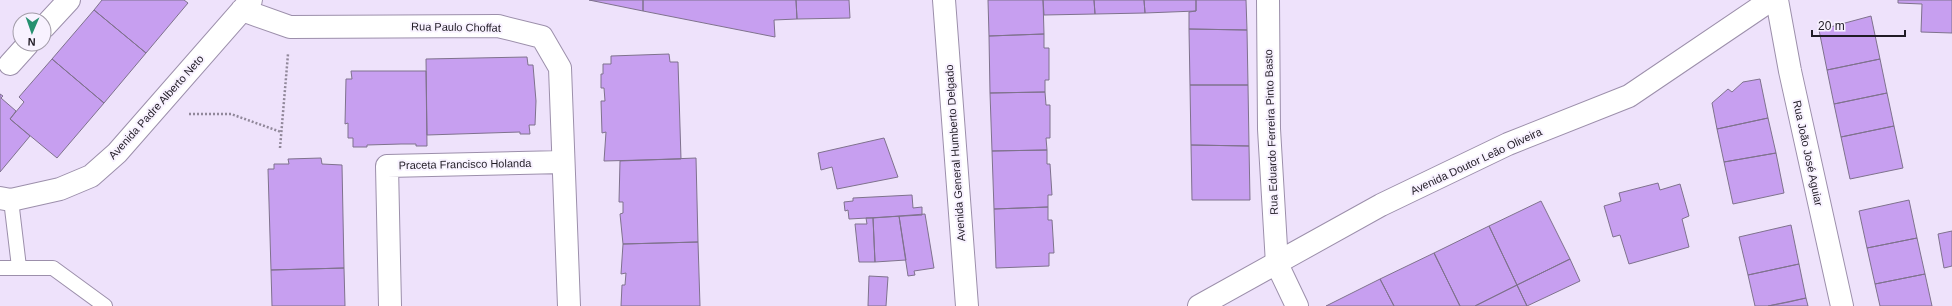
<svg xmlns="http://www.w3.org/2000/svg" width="1952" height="306" viewBox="0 0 1952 306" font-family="Arial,sans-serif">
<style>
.building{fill:#c79ff0;stroke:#7f728d}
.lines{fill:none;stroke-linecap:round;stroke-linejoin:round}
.service-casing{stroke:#9c8fab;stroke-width:16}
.minor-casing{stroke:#9c8fab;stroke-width:24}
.tertiary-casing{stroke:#9c8fab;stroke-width:24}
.secondary-casing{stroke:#9c8fab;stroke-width:24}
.path{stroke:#91889a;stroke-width:2.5;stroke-dasharray:2 2;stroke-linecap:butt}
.service{stroke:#fff;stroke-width:14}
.minor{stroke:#fff;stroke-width:22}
.tertiary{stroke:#fff;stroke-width:22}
.secondary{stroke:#fff;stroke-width:22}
.labels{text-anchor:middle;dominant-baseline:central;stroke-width:4;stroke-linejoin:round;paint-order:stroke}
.street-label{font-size:11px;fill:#201b25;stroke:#f8f2ff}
</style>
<rect width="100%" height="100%" fill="#eee2fb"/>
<!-- building -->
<path class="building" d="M102,0H184L188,3L146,53L94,10Z
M589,0H643V11Z
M643,0H796L797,19L774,20L775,37L643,11Z
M796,0H849L850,18L797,19Z
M988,0H1043L1044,34L989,36Z
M1043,0H1094L1095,14L1044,15Z
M1094,0H1144L1145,13L1095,14Z
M1144,0H1196V11L1145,13Z
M1196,0H1246L1247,30L1189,29V12L1196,11Z
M1898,0H1952V33L1921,32L1922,4L1898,3Z
M94,10L146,53L104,103L52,59Z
M1871,16L1880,59L1827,70L1819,30Z
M1189,29L1247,30L1248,85H1190Z
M1044,34V48H1049V80H1045V92L990,93L989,36Z
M669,54L670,62H678L681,159L604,161L606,132L602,133L601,101H605L604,88H601V74H603V64H611V56Z
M527,57L528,65H533L536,101L535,125H529L530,134H520V132L427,135L426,59Z
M52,59L104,103L57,158L10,119L24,102L19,97Z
M1880,59L1887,93L1834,104L1827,70Z
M351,71H426L427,146H416V144H401L367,145V147H353V138H348V123L345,124L346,79H352Z
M1760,79L1768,118L1717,129L1712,103L1728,89L1732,92L1743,82Z
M1190,85H1248L1249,146L1191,145Z
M1045,92L1046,105H1050V138H1046L1047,150L992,151L990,93Z
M1887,93L1894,126L1841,137L1834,104Z
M0,94L3,96L1,98L16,111L10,119L30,136L0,172Z
M1768,118L1776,153L1724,162L1717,129Z
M1894,126L1903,168L1850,179L1841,137Z
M884,138L898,177L837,189L832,167L821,170L818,153Z
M1191,145L1249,146L1250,200H1192Z
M1047,150V164H1050L1052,195H1048V207L994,209L992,151Z
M1776,153L1784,193L1733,204L1724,162Z
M321,158L322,164L342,165L344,268L271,270L268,169H274V164H289L288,159Z
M696,158L698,242L623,244L620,214L623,213V202H619L620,161Z
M1658,183L1660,190L1680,184L1689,216L1682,219L1689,247L1629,264L1620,235L1613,237L1604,206L1621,201L1619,193Z
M912,195L913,208L922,207V215L849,219L848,210L845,211L844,202L853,201V198Z
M1909,200L1917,238L1867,248L1859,211Z
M1541,201L1570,259L1517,285L1489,226Z
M1048,207V220H1052L1054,253H1049V266L996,268L994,209Z
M925,214L934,268L914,271L915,275L908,276L899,216Z
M899,216L906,260L875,262L873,218Z
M866,218H873L875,262H859L855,224H867Z
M1791,225L1799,264L1748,275L1739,237Z
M1489,226L1517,285L1475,306H1460L1434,253Z
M1952,231V266L1944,268L1938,234Z
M1917,238L1925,274L1875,284L1867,248Z
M698,242L700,306H621L622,285H625L626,273L621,274L623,244Z
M1434,253L1460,306H1394L1380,279Z
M1570,259L1580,281L1527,306L1517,285Z
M1799,264L1806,298L1768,306H1755L1748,275Z
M344,268L345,306H272L271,270Z
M1925,274L1932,306H1880L1875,284Z
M869,276L888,277L886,306H868Z
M1380,279L1394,306H1326Z
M1517,285L1527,306H1475Z
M1806,298L1808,306H1768L1789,302Z"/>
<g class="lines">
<defs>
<path id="service" d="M11,200L19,267
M0,268H53L105,306"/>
<path id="minor" d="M1268,0L1269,129L1277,264L1297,306
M1777,0L1790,71L1842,306
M242,10L290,27L498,26L542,37L560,68L569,306
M44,27L69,0
M10,64L28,44
M0,198L11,200L60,189L91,176L117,153L251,0
M390,306L387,166L563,162"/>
<path id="tertiary" d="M1199,306L1381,205L1508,144L1629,96L1771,0"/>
<path id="secondary" d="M944,0L967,306"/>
</defs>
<!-- service casing -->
<use href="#service" class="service-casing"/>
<!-- minor casing -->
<use href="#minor" class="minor-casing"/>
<!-- tertiary casing -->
<use href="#tertiary" class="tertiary-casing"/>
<!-- secondary casing -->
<use href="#secondary" class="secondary-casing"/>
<!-- path -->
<path class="path" d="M189,114H231L281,132
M280,148L288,54"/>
<!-- service -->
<use href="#service" class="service"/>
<!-- minor -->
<use href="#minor" class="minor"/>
<!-- tertiary -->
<use href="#tertiary" class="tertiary"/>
<!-- secondary -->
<use href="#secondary" class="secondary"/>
</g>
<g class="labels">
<!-- street labels -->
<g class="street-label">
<text transform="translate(456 27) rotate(1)">Rua Paulo Choffat</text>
<text transform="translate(156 107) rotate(-48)">Avenida Padre Alberto Neto</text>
<text transform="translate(1271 132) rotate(-92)">Rua Eduardo Ferreira Pinto Basto</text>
<text transform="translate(955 153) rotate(-94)">Avenida General Humberto Delgado</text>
<text transform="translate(1808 153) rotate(78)">Rua João José Aguiar</text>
<text transform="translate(1476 161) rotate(-25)">Avenida Doutor Leão Oliveira</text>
<text transform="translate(465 164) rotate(-1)">Praceta Francisco Holanda</text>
</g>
</g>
<!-- north arrow -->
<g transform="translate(32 32) rotate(182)"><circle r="19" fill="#f8f2ff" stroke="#a29ca8"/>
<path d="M0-3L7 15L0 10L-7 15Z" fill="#269170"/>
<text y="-6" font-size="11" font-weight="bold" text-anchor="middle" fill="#201b25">N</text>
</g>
<!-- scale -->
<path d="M1812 30v6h93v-6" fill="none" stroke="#201b25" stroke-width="2"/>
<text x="1818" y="30" font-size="12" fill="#201b25" stroke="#f8f2ff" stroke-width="3" paint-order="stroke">20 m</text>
</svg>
